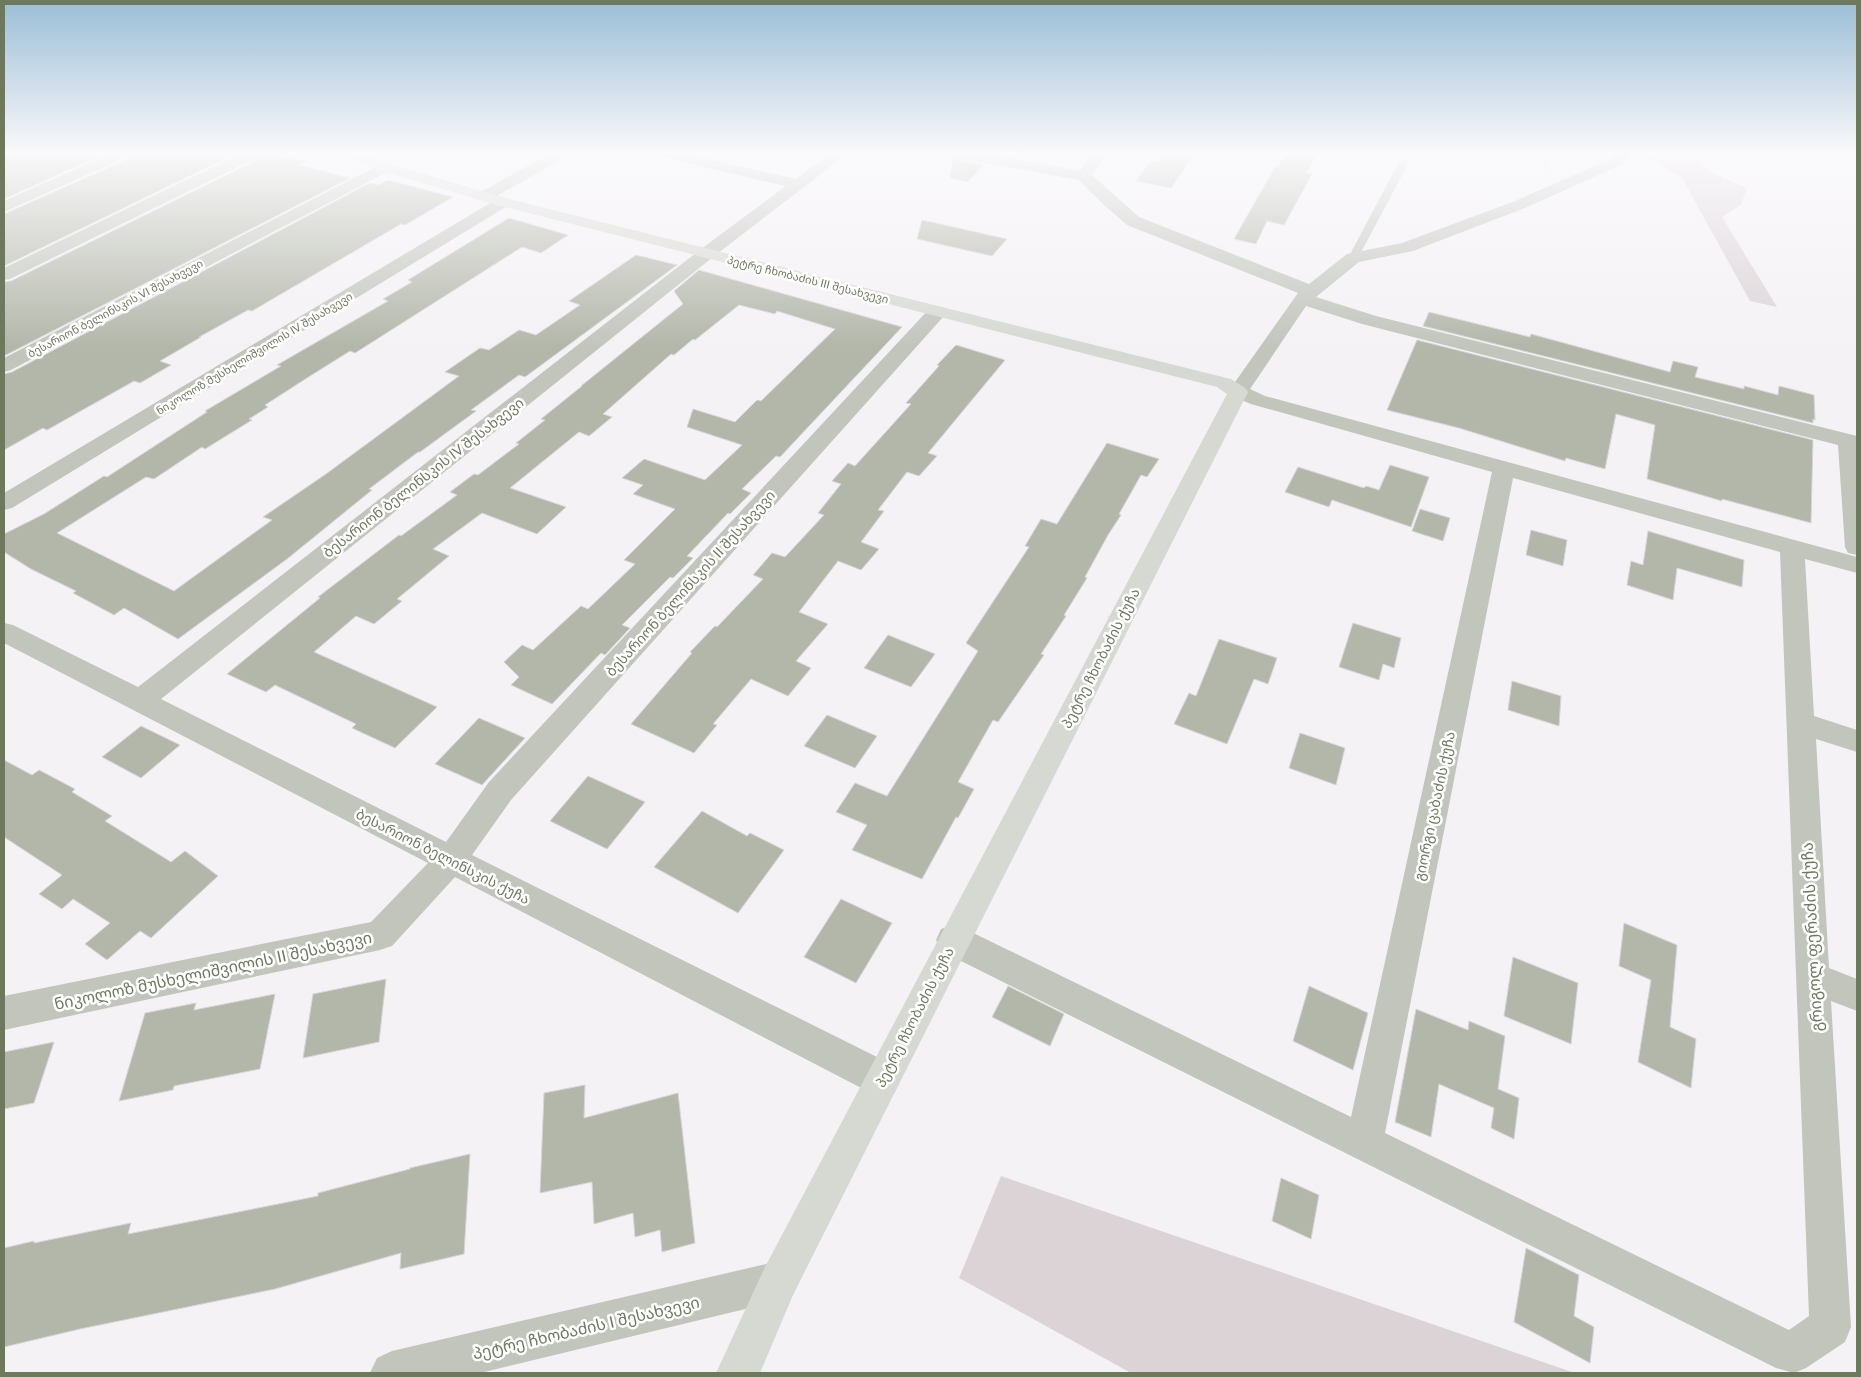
<svg xmlns="http://www.w3.org/2000/svg" width="1861" height="1377" viewBox="0 0 1861 1377" font-family="Lato,'Noto Sans Georgian',sans-serif">
<style>
.green{fill:#dcd3d7}
.building{fill:#b3b7aa;stroke:#d7d5d7}
.lines{fill:none;stroke-linecap:round;stroke-linejoin:round}
.path{stroke:#b7bab3;stroke-width:2;stroke-dasharray:2 2;stroke-linecap:butt}
.lane{fill:#c1c5bc;fill-rule:evenodd}
.street{fill:#c1c5bc;fill-rule:evenodd}
.secondary{fill:#d6d9d2;fill-rule:evenodd}
.labels{text-anchor:middle;dominant-baseline:central;stroke-width:5;stroke-linejoin:round;paint-order:stroke}
.far-street-label{font-size:11px;fill:#6e785d;stroke:#fff}
.street-label{font-size:14px;fill:#6e785d;stroke:#fff}
.near-street-label{font-size:16px;fill:#6e785d;stroke:#fff}
</style>
<rect width="100%" height="100%" fill="#f5f2f6"/>
<!-- green -->
<path class="green" d="M1655,154H1689L1714,174L1747,188L1741,205L1722,217L1777,307L1750,301L1681,176L1645,157Z
M1001,1176L1575,1373H1131L959,1278Z"/>
<!-- building -->
<path class="building" d="M4,154H104L4,199Z
M132,154H235L4,266V214L128,159Z
M263,154H273L306,161L300,165L350,178L4,356V282L11,281L259,159Z
M953,154L963,161L984,165L967,182L950,178Z
M1164,154H1194L1171,188L1136,181L1151,161L1158,162Z
M1287,154H1318L1306,173L1312,174L1284,225L1267,221L1256,244L1234,239L1275,167H1277Z
M388,180L453,197L405,225L401,224L252,311L248,310L199,337H201L160,361L171,365L140,383L134,381L47,430L43,428L4,450V374L12,372L370,183L378,185Z
M509,218L568,235L541,253L522,247L355,353L350,351L310,376L265,405L268,407L249,419L252,420L205,449L202,447L154,479L146,477L57,533L174,591L272,520L263,517L326,474L459,376L445,372L480,348L489,350L519,330L536,335L580,305L569,301L636,255L677,265L525,377L519,375L471,410L476,411L420,452H418L369,489L372,490L287,559L178,639L124,608L114,615L73,593L76,591L31,569L4,552V534L44,514L104,476L107,477L207,412L205,411L281,366L277,365L388,301L383,299L412,282L408,280Z
M922,220L1007,239L992,256L917,239Z
M699,270L902,327L780,457L776,456L742,489L751,493L730,514L728,513L687,556L693,558L673,578L670,577L622,625L630,628L605,655L601,653L552,704L511,685L519,677L504,662L522,645L533,650L581,606L588,609L635,564L624,560L675,509L633,494L643,485L622,478L644,459L705,480L742,445L687,427L693,409L735,422L757,400L761,401L835,329L777,311L775,314L739,305L695,340L693,339L674,355L671,354L603,414L612,417L589,436L579,432L510,488L566,507L537,534L482,513L433,549L449,556L397,599L402,601L374,624L356,616L314,652L437,707L395,748L352,728L356,724L275,685L266,692L227,674L320,598L318,597L399,535L401,536L457,495L450,492L474,474L478,475L519,444L516,443L545,420L541,419L582,386H581L683,304L674,291Z
M1429,312L1530,337L1531,334L1670,372L1673,361L1698,367L1695,377L1744,389V386L1778,395L1779,386L1814,395L1815,420L1813,419V423L1423,326Z
M1417,340L1813,440L1811,523L1722,499V501L1647,479L1655,425L1616,414L1605,469L1566,458L1565,461L1459,428L1387,410Z
M956,345L1005,360L928,453L937,456L919,476L907,472L878,510L884,511L861,542L879,549L861,570L838,561L799,612L828,624L796,661L811,668L788,696L751,679L713,724L717,725L694,753L631,724L692,653L690,652L715,626L717,627L763,579L753,575L772,553L785,557L824,515L818,513L841,484L832,481L848,463L855,466L874,445L911,404L906,403L939,366L937,365Z
M1107,443L1159,459L1147,477L1141,475L1119,514L1121,515L1108,535L1085,577L1087,578L1064,615L1066,616L1041,654L1044,655L998,722L993,720L958,782L974,789L958,818L956,817L922,879L852,850L867,825L836,812L855,783L887,796L978,651L966,643L1029,547L1025,546L1041,519L1057,524Z
M1390,465L1429,477L1411,527L1332,500L1329,507L1285,492L1298,467L1364,488L1366,486L1379,490Z
M1420,509L1450,518L1443,541L1412,531Z
M1531,530L1567,540L1563,566L1526,555Z
M1648,531L1744,560L1742,587L1677,568L1673,600L1627,585L1631,561L1643,565Z
M1353,623L1401,638L1394,668L1383,664L1379,680L1339,667Z
M888,635L935,654L911,687L864,668Z
M1219,639L1277,658L1268,684L1254,679L1227,744L1174,724L1189,693L1196,696Z
M1512,681L1561,696L1559,726L1508,710Z
M827,715L877,736L855,768L804,746Z
M479,718L525,738L482,785L435,764Z
M141,726L180,745L141,778L102,757Z
M1300,733L1345,748L1336,785L1289,768Z
M4,760L32,775L39,770L75,789L72,792L112,816L105,821L171,862L185,851L218,876L151,938L140,931L107,960L85,944L110,923L73,899L62,909L39,894L62,875L4,837Z
M588,776L645,802L607,849L550,821Z
M702,811L747,836L750,833L784,850L738,913L654,867Z
M841,899L892,923L856,983L804,957Z
M1624,923L1677,945L1670,1027L1696,1039L1691,1088L1638,1062L1651,980L1619,966Z
M1513,957L1578,983L1571,1044L1504,1016Z
M386,979L379,1042L303,1058L313,994Z
M1008,986L1064,1014L1050,1046L992,1017Z
M1309,986L1368,1013L1353,1070L1293,1041Z
M275,994L260,1069L174,1086L173,1090L119,1101L145,1013L196,1003L194,1010Z
M1416,1009L1468,1030L1469,1021L1505,1036L1498,1089L1519,1098L1514,1139L1491,1128L1494,1108L1439,1084L1431,1137L1395,1122Z
M54,1042L34,1103L4,1109V1052Z
M585,1085L584,1118L678,1093L695,1243L662,1252L660,1230L635,1237L633,1213L594,1224L592,1182L540,1193L544,1093Z
M470,1154L464,1254L400,1269L401,1253L275,1289L80,1329L4,1347V1248L34,1241V1243L131,1223L128,1234L318,1196V1193L410,1169V1168Z
M1281,1178L1319,1195L1311,1239L1272,1221Z
M1526,1248L1579,1275L1574,1316L1594,1327L1590,1363L1514,1322Z"/>
<g class="lines">
<!-- path -->
<path class="path" d="M1547,154L1549,160L1545,166L1548,172"/>
<!-- lane -->
<path class="lane" d="M1404,159L1409,162L1358,258L1353,261L1349,260L1348,258L1399,162Z"/>
<!-- street -->
<path class="street" d="M109,154H130L127,157L4,212V201Z
M240,154H261L258,157L10,279L4,280V268Z
M549,154H569L566,157L491,199H479L477,196L479,193Z
M658,154H687L796,179L829,154H847L713,257L161,699L446,842L489,782L930,308L937,306L944,308L946,312L944,316L511,800L472,855L895,1066L900,1079L895,1092L882,1097L869,1092L455,877L392,946L380,950L4,1030V996L371,922L428,863L4,643V623L13,625L138,687L701,249L786,186L661,157Z
M956,154H991L1080,171L1092,154H1108L1092,175L1139,217L1309,284L1347,254L1402,243L1515,201L1613,158V154H1629L1625,163L1527,207L1413,251L1359,262L1316,297L1376,316L1857,436V555L1848,553L1845,547L1838,445L1362,324L1306,306L1250,389L1265,396L1857,557V573L1805,559L1814,716L1857,730V752L1816,739L1829,968L1857,979V1011L1831,1001L1851,1327L1845,1342L1806,1368L1794,1373L1776,1368L941,951L936,940L941,929L953,925L965,929L1351,1117L1492,472L1251,404L1231,396L1228,392L1298,293L1127,225L1104,205L1079,180L964,159L959,157ZM1513,478L1780,552L1809,1316L1789,1330L1385,1133Z
M385,162L391,164L393,167L391,170L11,370L4,372V358Z
M503,197L509,199L511,202L509,205L12,508L4,510V493L497,199Z
M779,1261L793,1267L799,1281L793,1295L779,1301L480,1373H370L377,1358L392,1351Z"/>
<!-- secondary -->
<path class="secondary" d="M343,154H366L391,164L509,199L1231,379L1245,388L1248,392L895,1092L793,1295L760,1373H716L765,1267L1227,394L1217,387L497,205L379,170L346,157Z"/>
</g>
<!-- sky -->
<linearGradient id="sky" x2="0" y2="1"><stop stop-color="#9bbdd6"/><stop offset="0.44" stop-color="#faf9fb"/><stop offset="1" stop-color="#faf9fb" stop-opacity="0"/></linearGradient>
<rect width="1861" height="347" fill="url(#sky)"/>
<g class="labels">
<!-- far-street labels -->
<g class="far-street-label">
<text transform="translate(808 279) rotate(14)">პეტრე ჩხობაძის III შესახვევი</text>
<text transform="translate(115 308) rotate(-28)">ბესარიონ ბელინსკის VI შესახვევი</text>
<text transform="translate(254 353) rotate(-31)">ნიკოლოზ მუსხელიშვილის IV შესახვევი</text>
</g>
<!-- street labels -->
<g class="street-label">
<text transform="translate(423 477) rotate(-38)">ბესარიონ ბელინსკის IV შესახვევი</text>
<text transform="translate(690 583) rotate(-48)">ბესარიონ ბელინსკის II შესახვევი</text>
<text transform="translate(1100 658) rotate(-63)">პეტრე ჩხობაძის ქუჩა</text>
<text transform="translate(1434 806) rotate(-78)">გიორგი ცაბაძის ქუჩა</text>
<text transform="translate(443 856) rotate(27)">ბესარიონ ბელინსკის ქუჩა</text>
<text transform="translate(914 1017) rotate(-63)">პეტრე ჩხობაძის ქუჩა</text>
</g>
<!-- near-street labels -->
<g class="near-street-label">
<text transform="translate(1811 937) rotate(-93)">გრიგოლ ფერაძის ქუჩა</text>
<text transform="translate(213 970) rotate(-12)">ნიკოლოზ მუსხელიშვილის II შესახვევი</text>
<text transform="translate(586 1327) rotate(-13)">პეტრე ჩხობაძის I შესახვევი</text>
</g>
</g>
<!-- border -->
<rect width="1861" height="1377" fill="none" stroke="#6e785d" stroke-width="10"/>
</svg>
